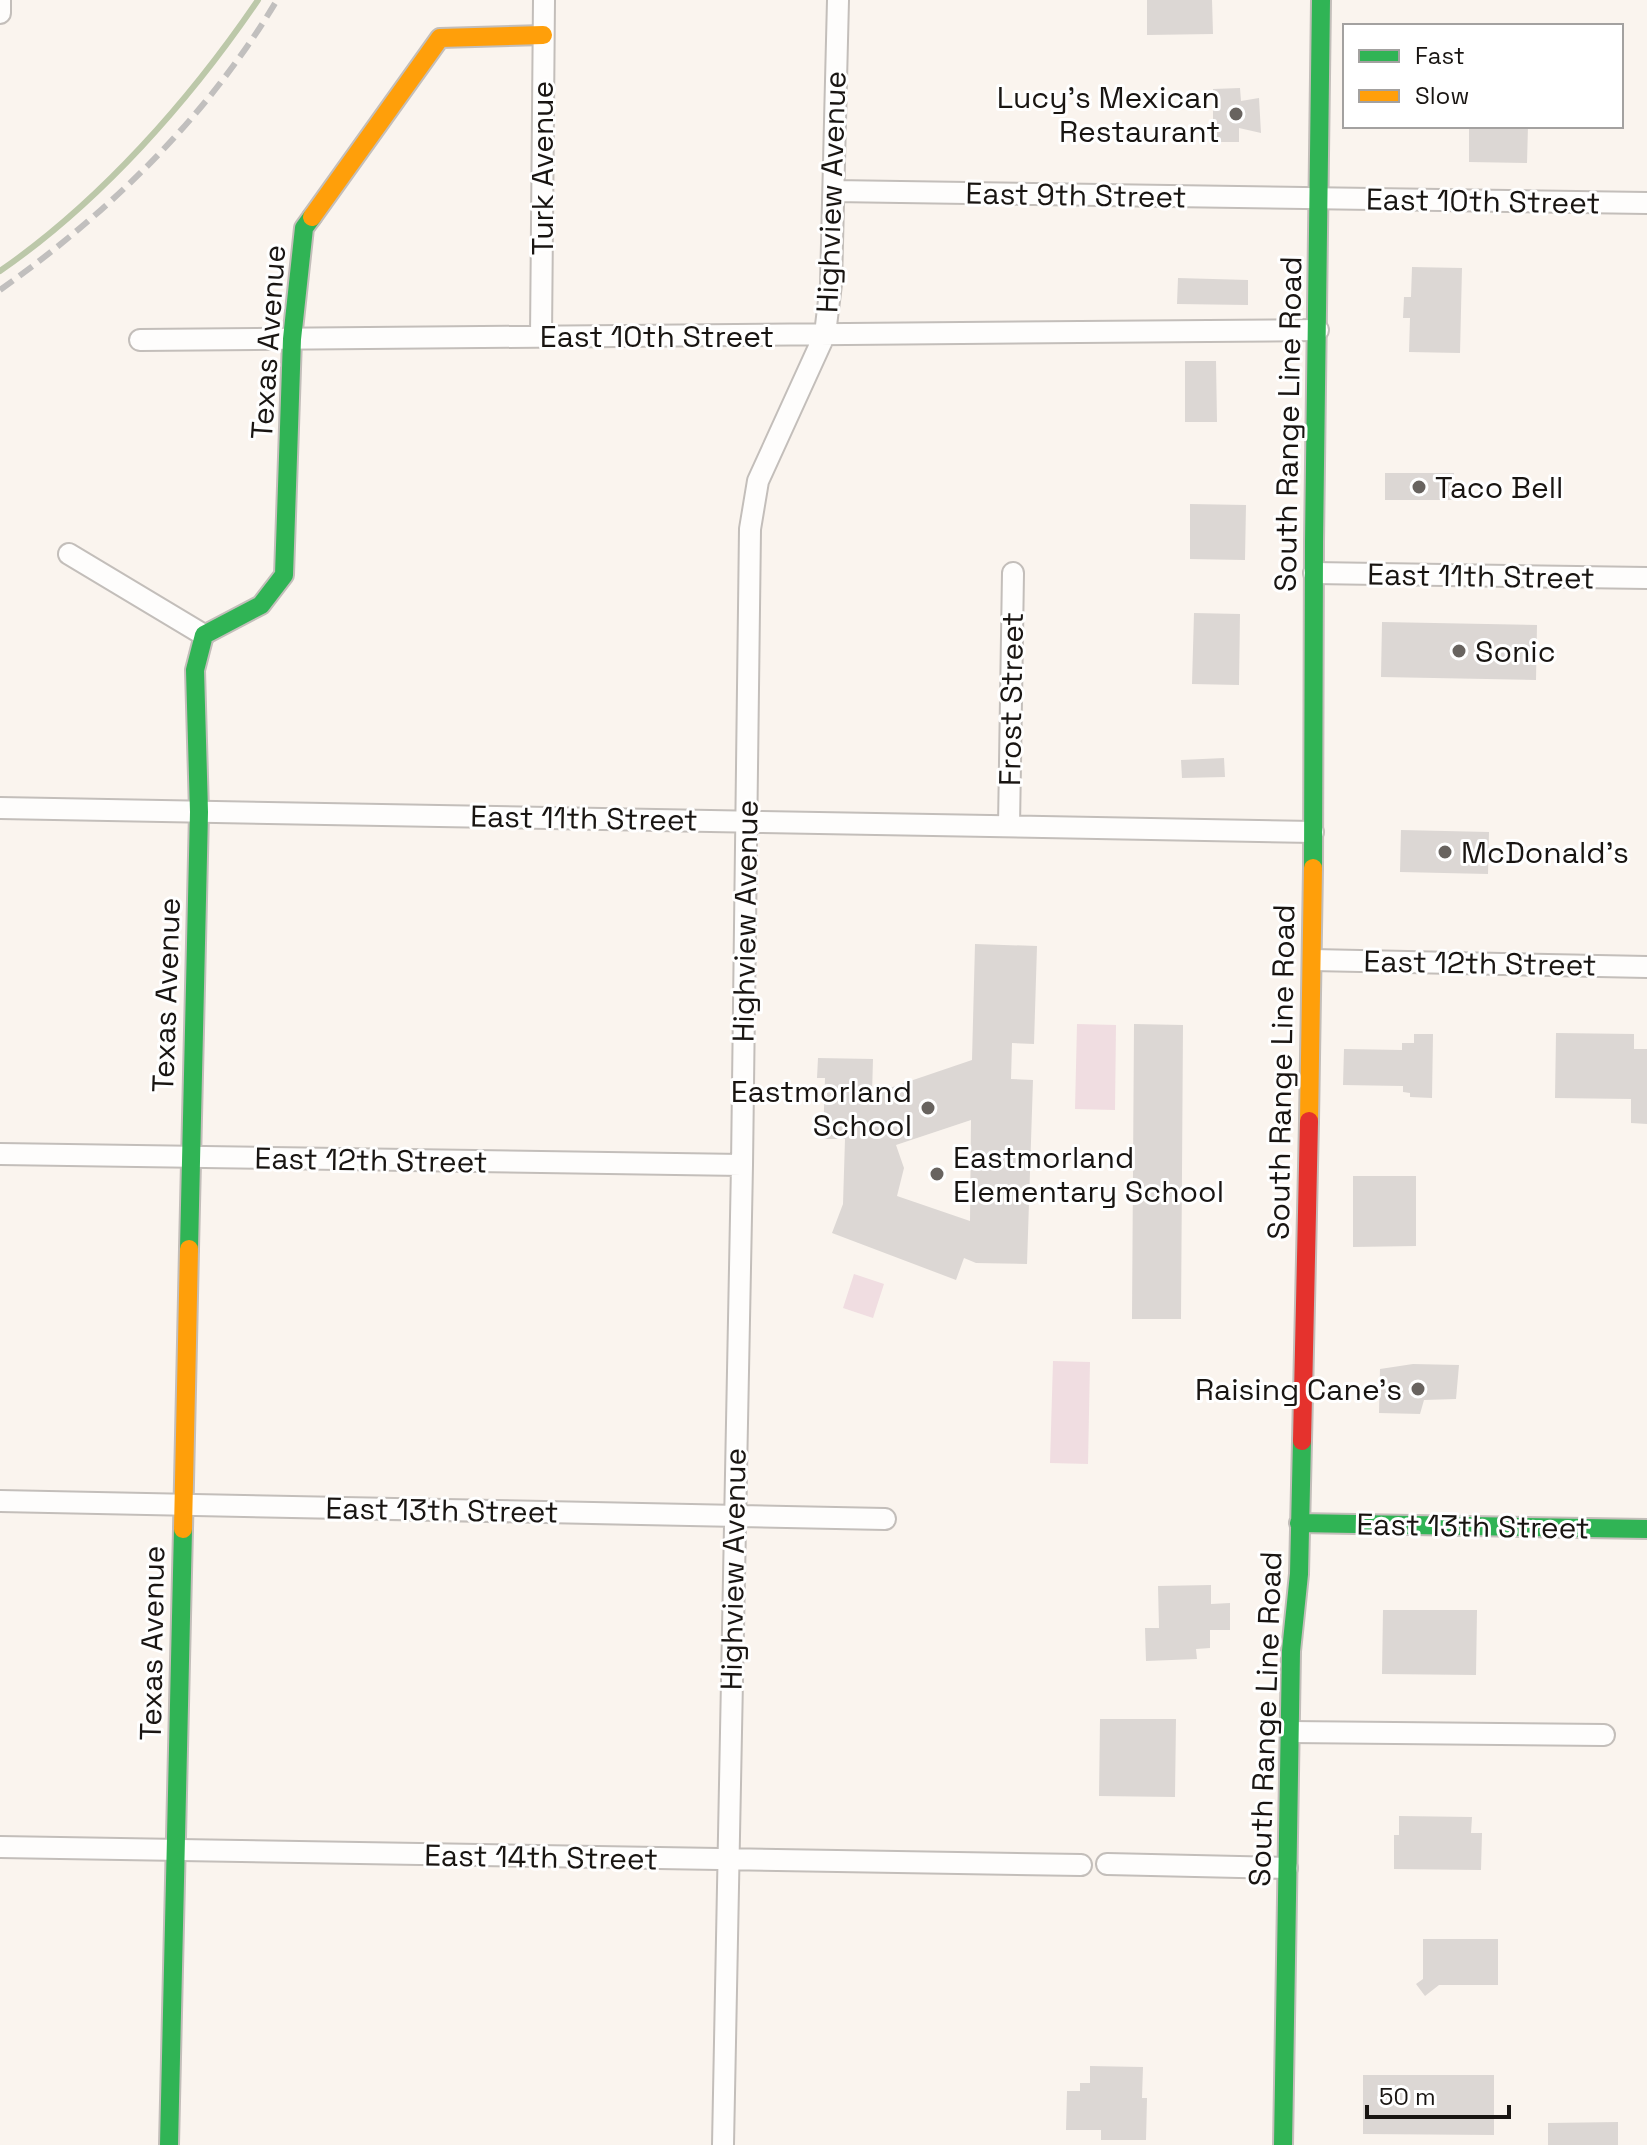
<svg xmlns="http://www.w3.org/2000/svg" width="1647" height="2145" viewBox="0 0 1647 2145" font-family="'Space Grotesk',sans-serif">
<style>
.green{fill:#f0dde1}
.lines{fill:none;stroke-linecap:round;stroke-linejoin:round}
.stream{stroke:#bcc8a9;stroke-width:6}
.building{fill:#dcd7d4;fill-rule:evenodd}
.street-casing{stroke:#c3beba;stroke-width:24}
.fast-casing{stroke:#c3beba;stroke-width:22}
.slow-casing{stroke:#c3beba;stroke-width:22}
.jam-casing{stroke:#c3beba;stroke-width:22}
.street{stroke:#fefdfc;stroke-width:20}
.fast{stroke:#30b455;stroke-width:18}
.slow{stroke:#ff9f0a;stroke-width:18}
.jam{stroke:#e5322d;stroke-width:18}
.rail{stroke:#c1bfbe;stroke-width:6;stroke-dasharray:16 8;stroke-linecap:butt}
.poi-dot{fill:#68635f;stroke:#fff;stroke-width:3}
.labels{text-anchor:middle;dominant-baseline:central;stroke-width:6;stroke-linejoin:round;paint-order:stroke}
.poi-label{font-size:30px;fill:#191512;stroke:#fff;text-anchor:start}
.street-label{font-size:30px;fill:#191512;stroke:#fff}
</style>
<rect width="100%" height="100%" fill="#faf4ee"/>
<!-- green -->
<path class="green" d="M1077,1024L1116,1025L1115,1110L1075,1109Z
M854,1274L884,1284L873,1318L843,1308Z
M1053,1361L1090,1362L1088,1464L1050,1463Z"/>
<g class="lines">
<!-- stream -->
<path class="stream" d="M0,271C100,202 190,100 258,0"/>
</g>
<!-- building -->
<path class="building" d="M1147,0H1212L1213,34L1147,35Z
M1240,88L1241,101L1259,98L1261,133L1239,128V142H1213V89Z
M1469,126H1528L1527,163L1469,162Z
M1412,267L1462,268L1460,353L1409,352L1410,318H1403L1404,297H1411Z
M1178,278L1248,280V305L1177,304Z
M1185,361H1216L1217,422H1185Z
M1385,473H1454V500H1385Z
M1190,504L1246,505L1245,560L1190,559Z
M1194,613L1240,614L1239,685L1192,684Z
M1382,622L1537,625L1536,680L1381,677Z
M1224,758L1225,777L1182,778L1181,760Z
M1401,830L1489,832L1488,874L1400,872Z
M975,944L1037,946L1034,1044L1012,1043L1011,1079L1033,1080L1027,1264L976,1263L964,1258L956,1280L832,1233L843,1204L845,1139H823L825,1078H817L818,1058L873,1059L872,1094L972,1060ZM971,1120L970,1221L897,1196L904,1168L896,1145Z
M1134,1024L1183,1025L1181,1319H1132Z
M1556,1033L1634,1034V1049H1647V1124L1631,1123V1099L1555,1098Z
M1414,1034H1433L1432,1098L1410,1097V1093L1403,1092V1086L1343,1085L1344,1049L1402,1050V1043H1414Z
M1353,1176H1416V1246L1353,1247Z
M1413,1364L1459,1365L1456,1399L1424,1400L1420,1414L1379,1413L1380,1369Z
M1211,1585V1604L1230,1603V1630H1210V1648L1196,1649L1197,1659L1146,1661L1145,1628H1159L1158,1586Z
M1383,1610H1477L1476,1675L1382,1674Z
M1100,1719H1176L1175,1797L1099,1796Z
M1399,1816L1472,1817L1471,1833H1482L1481,1870L1394,1869V1835H1399Z
M1423,1939H1498V1985H1439L1425,1996L1416,1984L1423,1979Z
M1090,2066L1143,2067L1142,2098H1147L1146,2140H1101V2130H1066L1067,2091H1080V2083H1090Z
M1363,2075H1494V2135L1363,2134Z
M1618,2122V2145H1548V2123Z"/>
<g class="lines">
<defs>
<path id="street" d="M0,13V0
M834,191L1647,203
M541,337L544,0
M140,340L1318,330
M69,554L204,635
M1314,573L1647,578
M0,808L1313,832
M1009,826L1013,573
M1313,960L1647,967
M0,1154L742,1165
M0,1501L885,1519
M1290,1732L1604,1735
M0,1847L1081,1865
M1107,1864L1287,1868
M723,2145L742,1165L750,529L758,481L825,334L831,284L838,0"/>
<path id="fast" d="M1313,868L1314,542L1321,0
M189,1249L199,812L195,670L204,635L261,605L284,575L292,339L304,228L312,217
M1299,1523L1647,1529
M169,2145L183,1529
M1283,2145L1291,1651L1299,1574L1302,1441"/>
<path id="slow" d="M312,217L440,38L543,35
M1309,1121L1313,868
M183,1529L189,1249"/>
<path id="jam" d="M1302,1441L1309,1121"/>
</defs>
<!-- street casing -->
<use href="#street" class="street-casing"/>
<!-- fast casing -->
<use href="#fast" class="fast-casing"/>
<!-- slow casing -->
<use href="#slow" class="slow-casing"/>
<!-- jam casing -->
<use href="#jam" class="jam-casing"/>
<!-- street -->
<use href="#street" class="street"/>
<!-- fast -->
<use href="#fast" class="fast"/>
<!-- slow -->
<use href="#slow" class="slow"/>
<!-- jam -->
<use href="#jam" class="jam"/>
<!-- rail -->
<path class="rail" d="M0,290C110,212 208,116 277,0"/>
</g>
<!-- markers -->
<g class="poi-dot">
<circle cx="1236" cy="114" r="8"/>
<circle cx="1419" cy="487" r="8"/>
<circle cx="1459" cy="651" r="8"/>
<circle cx="1445" cy="852" r="8"/>
<circle cx="928" cy="1108" r="8"/>
<circle cx="937" cy="1174" r="8"/>
<circle cx="1418" cy="1389" r="8"/>
</g>
<g class="labels">
<!-- poi labels -->
<g class="poi-label">
<text x="1220" y="97" text-anchor="end">Lucy's Mexican<tspan x="1220" dy="34">Restaurant</tspan></text>
<text x="1435" y="487">Taco Bell</text>
<text x="1475" y="651">Sonic</text>
<text x="1461" y="852">McDonald's</text>
<text x="912" y="1091" text-anchor="end">Eastmorland<tspan x="912" dy="34">School</tspan></text>
<text x="953" y="1157">Eastmorland<tspan x="953" dy="34">Elementary School</tspan></text>
<text x="1402" y="1389" text-anchor="end">Raising Cane's</text>
</g>
<!-- street labels -->
<g class="street-label">
<text transform="translate(542 168) rotate(-90)">Turk Avenue</text>
<text transform="translate(831 192) rotate(-88)">Highview Avenue</text>
<text transform="translate(1076 195) rotate(1)">East 9th Street</text>
<text transform="translate(1483 201) rotate(1)">East 10th Street</text>
<text x="657" y="336">East 10th Street</text>
<text transform="translate(268 342) rotate(-86)">Texas Avenue</text>
<text transform="translate(1288 424) rotate(-89)">South Range Line Road</text>
<text transform="translate(1481 576) rotate(1)">East 11th Street</text>
<text transform="translate(1011 699) rotate(-89)">Frost Street</text>
<text transform="translate(584 818) rotate(1)">East 11th Street</text>
<text transform="translate(745 921) rotate(-89)">Highview Avenue</text>
<text transform="translate(1480 963) rotate(1)">East 12th Street</text>
<text transform="translate(166 995) rotate(-88)">Texas Avenue</text>
<text transform="translate(1281 1072) rotate(-89)">South Range Line Road</text>
<text transform="translate(371 1160) rotate(1)">East 12th Street</text>
<text transform="translate(442 1510) rotate(1)">East 13th Street</text>
<text transform="translate(1473 1526) rotate(1)">East 13th Street</text>
<text transform="translate(733 1569) rotate(-89)">Highview Avenue</text>
<text transform="translate(152 1643) rotate(-89)">Texas Avenue</text>
<text transform="translate(1265 1719) rotate(-88)">South Range Line Road</text>
<text transform="translate(541 1857) rotate(1)">East 14th Street</text>
</g>
</g>
<!-- legend -->
<rect x="1343" y="24" width="280" height="104" fill="#ffffff" stroke="#a3a1a0" stroke-width="2"/>
<rect x="1359" y="50" width="40" height="12" fill="#30b455" stroke="#a3a1a0" stroke-width="2"/>
<text x="1415" y="64" font-size="24" fill="#191512">Fast</text>
<rect x="1359" y="90" width="40" height="12" fill="#ff9f0a" stroke="#a3a1a0" stroke-width="2"/>
<text x="1415" y="104" font-size="24" fill="#191512">Slow</text>
<!-- scale -->
<path d="M1367 2105v12h142v-12" fill="none" stroke="#191512" stroke-width="4"/>
<text x="1379" y="2105" font-size="24" fill="#191512" stroke="#ffffff" stroke-width="6" paint-order="stroke">50 m</text>
</svg>
